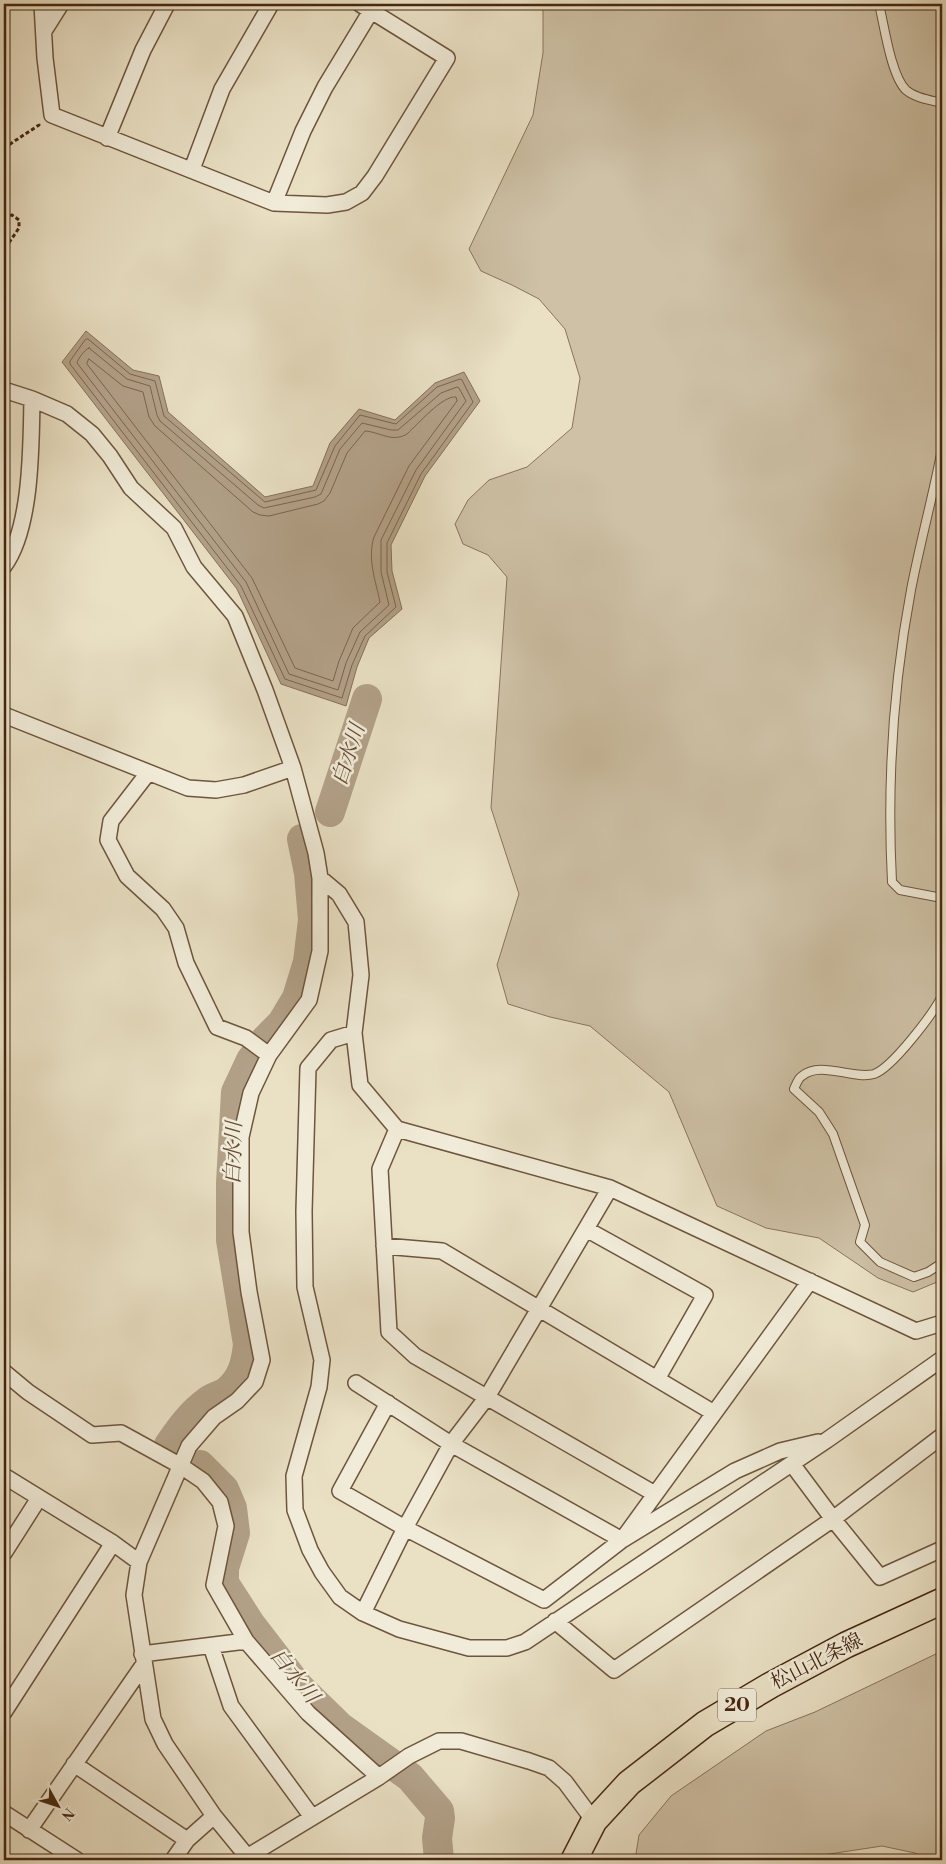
<svg xmlns="http://www.w3.org/2000/svg" width="946" height="1864" viewBox="0 0 946 1864" font-family="'Libre Bodoni','Noto Serif JP',serif">
<style>
.green{fill:#cec1a6;stroke:#8a745c}
.water{fill:#b2a188;stroke:#867058}
.lines{fill:none;stroke-linecap:round;stroke-linejoin:round}
.shore{stroke:#7c644c;stroke-width:1}
.river{stroke:#b2a188;stroke-width:30}
.service-casing{stroke:#6e553e;stroke-width:10}
.minor-casing{stroke:#6e553e;stroke-width:18}
.primary-casing{stroke:#452611;stroke-width:28}
.path{stroke:#452611;stroke-width:3;stroke-dasharray:4 2.5;stroke-linecap:butt}
.service{stroke:#f1ecd9;stroke-width:8}
.minor{stroke:#f1ecd9;stroke-width:15}
.primary{stroke:#eae1c5;stroke-width:25}
.labels{text-anchor:middle;dominant-baseline:central;stroke-width:5;stroke-linejoin:round;paint-order:stroke}
.shield{fill:#f1ecd9;stroke:#79614d;stroke-width:1}
.shield-label{font-size:19px;font-weight:bold;fill:#452611}
.street-label{font-size:20px;fill:#452611;stroke:#f1ecd9}
.water-label{font-size:21px;font-style:italic;fill:#664b35;stroke:#f1ecd9}
</style>
<rect width="100%" height="100%" fill="#eae1c5"/>
<filter id="stains"><feTurbulence type="fractalNoise" baseFrequency=".004" numOctaves="4"/><feColorMatrix values="0 0 0 0 .2 0 0 0 0 .09 0 0 0 0 .02 0 0 0 .5 -.17"/></filter>
<radialGradient id="worn" r=".72"><stop offset=".6" stop-color="#630" stop-opacity="0"/><stop offset="1" stop-color="#630" stop-opacity=".3"/></radialGradient>
<!-- green -->
<path class="green" d="M543,4H942V1280L913,1292L878,1278L819,1238L766,1228L717,1206L669,1092L590,1026L550,1017L508,1004L497,965L519,894L491,808L507,577L488,555L463,544L455,524L468,500L489,480L527,467L572,428L580,378L565,329L539,299L512,285L481,271L469,249L533,115L543,53Z
M942,1651V1860H926L915,1853L882,1846L790,1860H635L639,1835L671,1796L766,1731L815,1712Z"/>
<!-- water -->
<path class="water" d="M86,331L133,370L159,376L168,412L265,497L313,486L330,443L359,409L395,420L435,383L464,372L480,401L425,476L391,545L392,571L402,609L369,638L357,667L346,706L281,684L237,589L62,362Z"/>
<g class="lines">
<!-- shore -->
<path class="shore" d="M88,339L130,374L155,381L164,416L265,502L316,490L335,446L360,415L396,424L437,387L460,379L462,380L473,402L421,474L387,543V572L396,607L365,636L352,665L342,698L285,679L241,586L70,364V361L85,340Z
M89,348L127,379L150,386L157,415L160,421L258,505L264,508L315,497L321,494L340,449L362,423L391,430H398L441,393L457,387L459,388L466,401L416,470L381,540V572L389,605L360,632L346,663L338,690L289,674L246,582L77,363C78,359 84,350 89,348Z
M89,359L123,386L143,392L149,417L155,426L253,512L260,515L269,516L318,504L324,501L330,493L347,453L365,431C380,432 392,443 407,434C418,424 443,395 456,397L457,401L409,466L374,537C367,559 376,582 380,602L353,628L339,661L333,681L295,668L252,578L87,364Z"/>
<!-- river -->
<path class="river" d="M330,812L367,699
M176,1449L169,1445C180,1429 192,1412 208,1401C213,1397 220,1396 226,1392C242,1380 246,1364 248,1344L231,1240V1183L236,1092L251,1060L265,1040L282,1023L297,998L308,962L313,920L309,873L302,839
M200,1465L224,1489L232,1508L235,1533L224,1568V1583L251,1625L298,1686L340,1727L410,1777L439,1811L440,1818L437,1838L439,1860"/>
<defs>
<path id="service" d="M879,4C884,24 891,76 906,90C915,98 930,100 942,103
M942,449C933,496 920,543 911,590C893,686 887,785 892,882L900,890L942,898
M942,996C933,1014 892,1068 874,1074C853,1080 820,1060 802,1076C798,1078 796,1085 794,1089L819,1112L833,1134L865,1225L860,1242L880,1262L914,1277L928,1272L942,1263"/>
<path id="minor" d="M42,4L45,58L52,115L274,203L327,205L346,202L362,193L375,176L447,58L360,4
M44,31L61,4
M107,138L143,50L167,4
M192,169L222,89L271,4
M274,203L303,131L325,87L371,11
M4,390L32,399L67,414L92,434L110,456L131,488L174,528L194,567L235,616L265,690L293,768L316,853L320,878V951L309,1000L269,1055L251,1093L241,1137V1232L249,1292L262,1360L255,1382L237,1401L214,1417L189,1446L139,1562L134,1595L153,1719L165,1744L214,1816L250,1860
M4,566C32,528 31,445 32,399
M4,715L188,788L216,790L244,785L293,768
M148,773L111,821L108,840L127,876L163,909L176,928L186,963L217,1027L246,1038L269,1055
M320,878L339,894L356,922L361,975L354,1033L360,1085L397,1129L610,1188L916,1331L942,1323
M354,1033L331,1040L308,1068L304,1211L305,1287L322,1360L319,1387L294,1476L295,1510L310,1550L322,1572L340,1597L363,1613L399,1629L469,1648H507L525,1642L827,1440L942,1359
M397,1129L380,1169L389,1332L415,1356L655,1494
M586,1229L705,1295L657,1379
M384,1246L442,1251L714,1413
M4,1372L28,1392L92,1435L121,1433L181,1466L203,1481L220,1502L226,1526L214,1585L246,1641L308,1713L379,1777
M356,1383L451,1444L622,1540L810,1281
M388,1403L340,1491L405,1528L544,1600L622,1540L735,1471L780,1451L818,1442
M792,1464L833,1519L880,1577L942,1549
M4,1476L113,1543L139,1562
M4,1553L39,1498
M363,1613L405,1528L451,1444L487,1397L610,1188
M555,1621L614,1670L833,1519L942,1436
M211,1646L231,1706L312,1817
M142,1654L246,1641
M4,1712L113,1543
M74,1764L187,1840
M4,1813L77,1860
M29,1830L144,1664
M247,1857L379,1777L409,1756L439,1741H461L529,1761L549,1768L565,1782L594,1821
M173,1860L187,1840L214,1816"/>
<path id="primary" d="M574,1860L594,1821L629,1783L705,1724L771,1685L846,1645L942,1601"/>
</defs>
<!-- service casing -->
<use href="#service" class="service-casing"/>
<!-- minor casing -->
<use href="#minor" class="minor-casing"/>
<!-- primary casing -->
<use href="#primary" class="primary-casing"/>
<!-- path -->
<path class="path" d="M4,148L39,125L38,122
M4,218L12,215L19,220V228L4,250"/>
<!-- service -->
<use href="#service" class="service"/>
<!-- minor -->
<use href="#minor" class="minor"/>
<!-- primary -->
<use href="#primary" class="primary"/>
</g>
<g class="labels">
<!-- shield labels -->
<rect class="shield" x="718" y="1688.5" width="38" height="33" rx="4"/>
<g class="shield-label">
<text x="737" y="1705">20</text>
</g>
<!-- street labels -->
<g class="street-label">
<text transform="translate(817 1662) rotate(-27)">松山北条線</text>
</g>
<!-- water labels -->
<g class="water-label">
<text transform="translate(349 755) rotate(-72)">白水川</text>
<text transform="translate(234 1153) rotate(-88)">白水川</text>
<text transform="translate(294 1676) rotate(51)">白水川</text>
</g>
</g>
<!-- margin -->
<rect width="946" height="1864" fill="none" stroke="#eae1c5" stroke-width="20"/>
<rect x="5" y="5" width="936" height="1854" fill="none" stroke="#452611" stroke-width="2.5"/>
<rect x="10" y="10" width="926" height="1844" fill="none" stroke="#452611"/>
<!-- north arrow -->
<g transform="translate(58 1806) rotate(130)" stroke="#f1ecd9" stroke-width="4" paint-order="stroke">
<path d="M0-4L9 19L0 12L-9 19Z" fill="#452611"/>
<text y="-8" font-size="14" font-weight="bold" text-anchor="middle" fill="#452611">N</text>
</g>
<rect width="100%" height="100%" filter="url(#stains)"/>
<rect width="100%" height="100%" fill="url(#worn)"/>
</svg>
